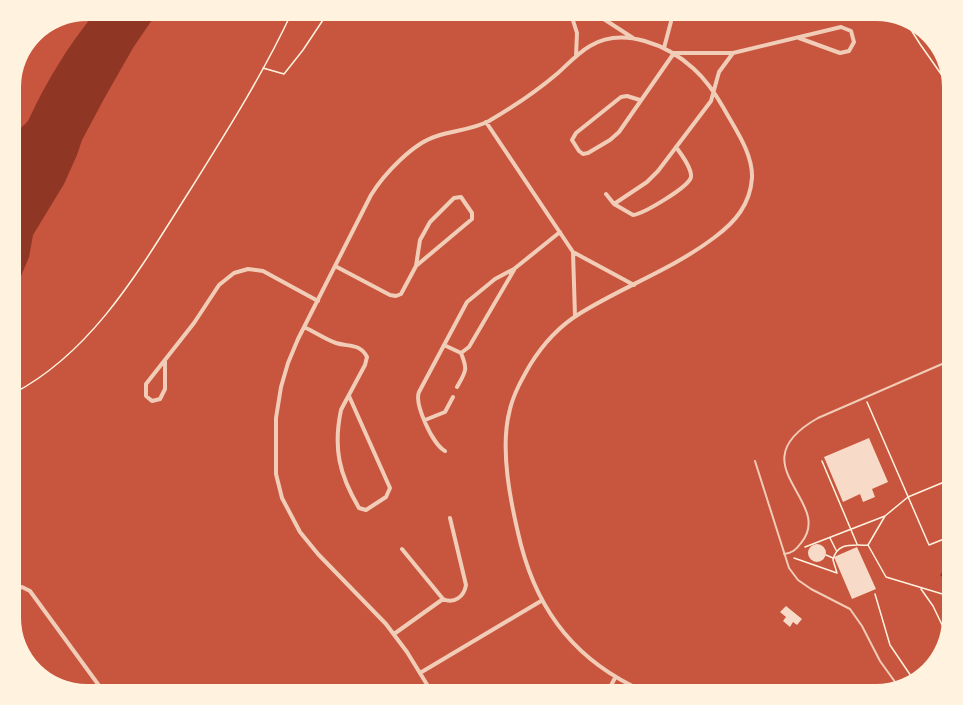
<svg xmlns="http://www.w3.org/2000/svg" width="963" height="705" viewBox="0 0 963 705" font-family="'Work Sans',sans-serif">
<style>
.water{fill:#8f3625}
.building{fill:#f7dbc8}
.lines{fill:none;stroke-linecap:round;stroke-linejoin:round}
.path{stroke:#fff3e0;stroke-width:1.5}
.service{stroke:#f1ccb7;stroke-width:2}
.minor{stroke:#f1ccb7;stroke-width:4}
</style>
<rect width="100%" height="100%" fill="#c8553d"/>
<!-- water -->
<path class="water" d="M94,14H156L133,48L105,97L82,140L77,155L64,184L33,235L29,257L14,293V152C16,145 16,137 19,131C21,126 27,124 29,119C46,82 68,46 94,14Z
M945,566H947L949,568V578L940,576Z"/>
<!-- building -->
<path class="building" d="M869,438L888,482L872,489L875,497L863,502L860,494L843,502L824,457Z
M808 553a9 9 0 1 1 18 0a9 9 0 1 1-18 0Z
M857,547L876,589L852,599L834,557Z
M786,606L802,619L797,625L793,622L790,627L783,621L786,617L780,612Z"/>
<g class="lines">
<!-- path -->
<path class="path" d="M908,25L920,44L948,84
M263,68L284,74L303,50L327,14
M14,393C96,350 144,262 192,187C227,131 263,74 291,14
M867,402L929,545L949,537
M822,461L857,544
M830,538L836,550
M868,545L886,577L949,596
M805,547L885,516L908,497L949,480
M826,555L833,558
M794,558L837,573L833,560C837,541 854,546 868,545L885,516
M921,589L933,606L945,631
M875,594L890,645L913,679"/>
<!-- service -->
<path class="service" d="M755,461L789,568L798,580L811,589L850,609L862,626L880,661L898,686
M784,554C792,553 796,550 801,543C836,501 735,465 818,418L949,361"/>
<!-- minor -->
<path class="minor" d="M571,14L577,33L576,56
M596,14L633,38
M664,48L673,14
M640,100L627,96L621,97L576,133L572,140L579,151L583,154L588,153L610,140L619,132L674,53H733L841,27L851,31L854,42L849,51L840,53L799,38
M486,122L573,252L634,285
M606,194L614,204L633,215C643,214 689,187 691,177C692,168 681,154 676,147
M614,204L647,182L658,171L711,101L719,72L733,53
M573,252L575,316
M335,266L390,295L396,296L401,294L416,266L420,240L430,222L454,198L461,197L472,213V219L416,266
M304,327C315,332 325,339 336,343C348,347 360,343 367,357L365,365L343,406L341,410C333,448 339,474 359,508L366,510L386,497L390,488L349,396
M444,345L461,353C468,370 466,371 457,387
M461,353L469,347L514,270
M165,360V389L160,399L152,401L146,396V384L194,323L219,285L234,273L248,269L263,271L318,301
M425,420L445,412L453,397
M445,451C433,445 414,404 419,392L467,302L495,279L514,269L560,232
M402,549L443,599C454,604 464,597 466,585L450,518
M14,591L22,587L30,591L103,691
M394,634L443,599
M420,673L541,601
M431,691L407,652L386,624L318,554L300,532L282,498L276,474V418L281,387L288,363L298,339L371,195C384,174 413,143 437,136C454,130 472,130 489,121C513,107 537,91 558,73C568,64 578,53 590,46C623,26 668,45 694,69C706,80 715,93 723,107C735,129 753,153 752,178C750,205 735,222 715,237C673,269 624,286 579,314C558,327 543,344 530,365C522,379 514,393 510,409C499,449 511,505 521,545C539,614 578,662 643,691
M519,691H525
M608,691L615,678"/>
</g>
<!-- crop -->
<path d="M0 0H963V705H0ZM87 21H876A66 66 0 0 1 942 87V618A66 66 0 0 1 876 684H87A66 66 0 0 1 21 618V87A66 66 0 0 1 87 21Z" fill="#fff3e0" fill-rule="evenodd"/>
</svg>
